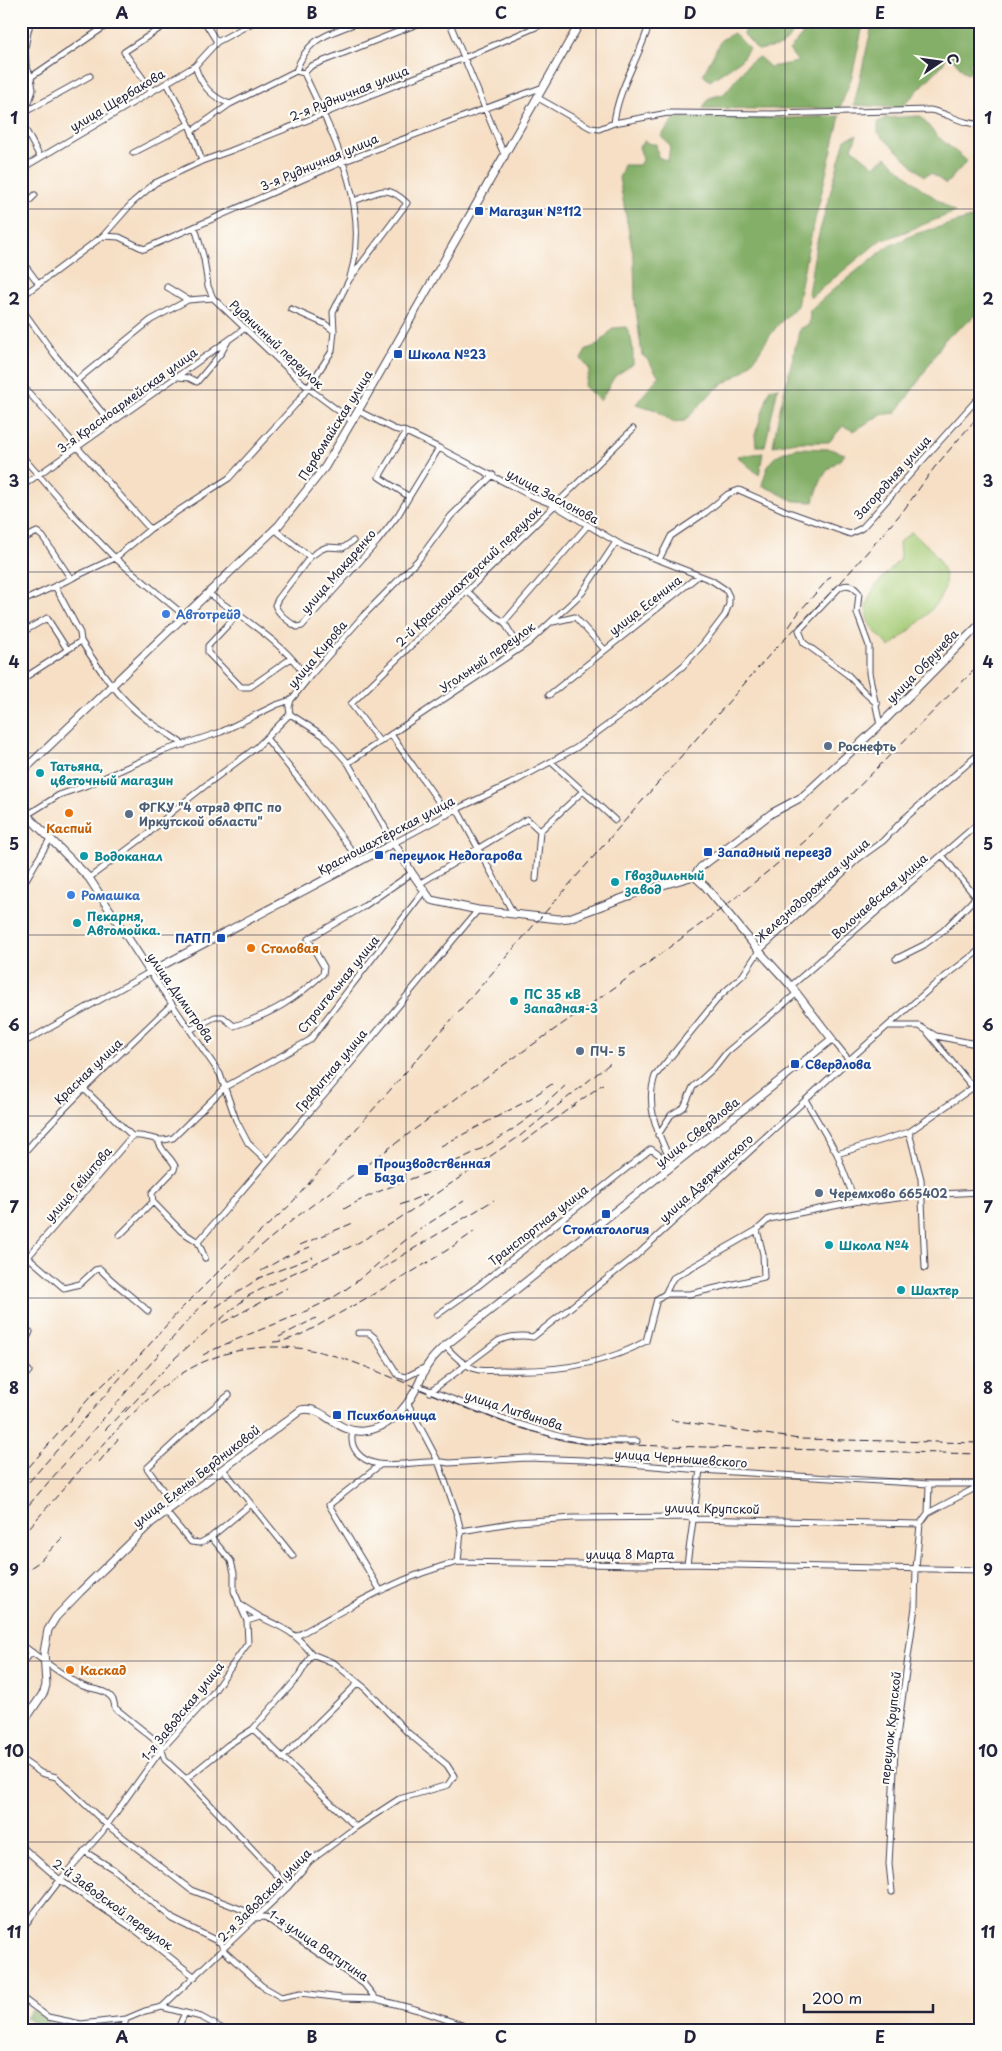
<svg xmlns="http://www.w3.org/2000/svg" width="1002" height="2051" viewBox="0 0 1002 2051" font-family="'Playpen Sans',sans-serif">
<style>
.green{fill:#a5cb76;stroke:#647658}
.forest{fill:#84af67;stroke:#536851}
.lines{fill:none;stroke-linecap:round;stroke-linejoin:round}
.street-casing{stroke:#423e50;stroke-width:7}
.secondary-casing{stroke:#423e50;stroke-width:9}
.street{stroke:#fff;stroke-width:5}
.secondary{stroke:#fff;stroke-width:7}
.rail{stroke:#22223b;stroke-width:1;stroke-dasharray:8 4;stroke-linecap:butt}
.grid{fill:none;stroke:#22223b;stroke-width:1;stroke-opacity:0.55}
.transit-dot{fill:#1a4fb4;stroke:#fdfcf7;stroke-width:2}
.shop-dot{fill:#3f7fe0;stroke:#fdfcf7;stroke-width:2}
.service-dot{fill:#5c6f8a;stroke:#fdfcf7;stroke-width:2}
.culture-dot{fill:#0f9aa8;stroke:#fdfcf7;stroke-width:2}
.food-dot{fill:#e8710a;stroke:#fdfcf7;stroke-width:2}
.labels{text-anchor:middle;dominant-baseline:central;stroke-width:4.5;stroke-linejoin:round;paint-order:stroke}
.street-label{font-size:12px;fill:#22223b;stroke:#fdfcf7}
.transit-label{font-size:12px;font-weight:bold;fill:#164399;stroke:#fdfcf7;text-anchor:start}
.shop-label{font-size:12px;font-weight:bold;fill:#366cbe;stroke:#fdfcf7;text-anchor:start}
.service-label{font-size:12px;font-weight:bold;fill:#4e5e75;stroke:#fdfcf7;text-anchor:start}
.culture-label{font-size:12px;font-weight:bold;fill:#0d838f;stroke:#fdfcf7;text-anchor:start}
.food-label{font-size:12px;font-weight:bold;fill:#c56008;stroke:#fdfcf7;text-anchor:start}
.neatline{fill:none;stroke:#22223b;stroke-width:2}
.grid-label{font-size:16px;text-anchor:middle;font-weight:bold;fill:#22223b}
</style>
<rect width="100%" height="100%" fill="#fdfcf7"/>
<filter id="ink" filterUnits="userSpaceOnUse"><feTurbulence type="fractalNoise" baseFrequency=".02" numOctaves="2"/><feDisplacementMap in="SourceGraphic" scale="10" xChannelSelector="R" yChannelSelector="G"/><feConvolveMatrix kernelMatrix="1 2 1 2 8 2 1 2 1" color-interpolation-filters="sRGB"/></filter>
<filter id="wash" filterUnits="userSpaceOnUse"><feTurbulence type="fractalNoise" baseFrequency=".0096" numOctaves="4" result="noise"/><feDisplacementMap in="SourceGraphic" scale="20" xChannelSelector="R" yChannelSelector="G"/><feGaussianBlur stdDeviation="1.12" result="paint"/><feColorMatrix in="noise" values="0 0 0 0 0 0 0 0 0 0 0 0 0 0 0 0 0 1.4 0 .05"/><feComposite in="paint" operator="in"/></filter>
<g filter="url(#wash)">
<rect width="100%" height="100%" fill="#f6dfc5"/>
<!-- green -->
<path class="green" d="M911,532C919,539 931,547 936,556C941,563 947,576 945,585C941,608 907,632 890,647C884,640 876,634 871,626C854,601 885,576 900,559L899,542Z"/>
<!-- forest -->
<path class="forest" d="M752,21H804L782,46L758,50L743,33Z
M814,21H864L852,76L840,108L761,109L703,108L709,98L724,94L749,63L759,57L770,67L798,62L789,50Z
M873,21H981L979,45L981,53L977,55L970,63L972,72L966,74L948,53L943,64L901,108L854,105Z
M734,33L749,48L741,60L710,81L703,75L721,40Z
M840,116L807,253L797,306L777,326L764,344L756,357L744,371L714,390L685,421L672,422L656,410L636,404L659,376C652,369 651,361 642,355L635,302L634,260L619,178L624,165H639L643,159L639,147L644,141L650,144H656L658,157L668,161L670,146L661,136L675,118H792Z
M920,116L937,136L967,161L946,184L931,173L924,176L878,133V122L885,118Z
M857,135L852,148L874,166L886,157L921,188L955,212L887,239H882L811,297L808,294L816,245L845,139Z
M971,218L981,220V309L968,322L945,339L920,379L896,413L880,415L854,431L843,426L829,442H797L773,446L779,413L800,328L809,325L810,310L835,288L887,247L915,234Z
M626,327C633,338 633,351 633,364L615,376L600,401L584,386L590,370L581,359L587,349L598,345L613,328Z
M778,387L765,446H756L755,435L770,389Z
M797,448L830,449L845,454C841,460 838,461 833,465C822,473 817,490 814,502L794,501L762,485C769,460 771,455 797,448Z
M763,453L759,475L737,456Z
M32,2010L52,2024L88,2026L122,2024L120,2030H45L26,2018Z"/>
</g>
<g filter="url(#ink)">
<g class="lines">
<defs>
<path id="street" d="M30,21L25,48L26,65L31,77L33,90L22,123L40,157
M204,21L217,42
M449,21L505,157
M21,34L29,28
M195,66C201,85 211,97 230,104
M296,71C309,35 329,35 361,21
M304,73C333,135 372,207 350,277
M304,73L311,66L425,21
M31,77L113,21
M167,83L189,124L202,161
M152,91L124,52L171,21
M538,98L591,128L599,129L614,123L668,113L772,114L930,110C948,113 963,125 981,124
M25,112L90,76
M614,123C618,87 641,56 650,21
M192,131L230,104L296,71L304,73
M133,153L189,124
M21,169L195,66L217,42L256,21
M21,209L35,195
M195,227L204,259L208,286L213,298L308,388L352,421
M103,236L119,237L144,249L342,162L543,87
M21,260L39,284
M167,287L188,300
M21,297L103,236L133,202L155,183L202,161L230,151L464,58L550,21
M21,308L55,355L110,422
M291,309L325,324L334,331
M178,377L189,378L197,382L221,353L228,341
M76,381L151,320L188,300L213,298
M21,384L150,529
M406,432L379,477L408,496
M21,455L75,517L115,558L185,616
M21,487L244,329
M274,529L310,557
M21,540L37,532L43,537L71,579
M353,541L343,548L327,547L320,550L310,557L278,599L275,605C278,614 289,622 297,627L302,626L377,542L398,515L439,448
M659,560L671,536L705,513L728,494L739,490L786,511L850,534L862,528L981,395
M55,586L80,633L81,641C99,669 119,699 146,719C158,728 172,736 184,745
M468,592L495,616L504,622L520,648
M209,594C228,608 308,658 304,683
M21,602L115,558L150,529L229,478L296,404L308,388L332,351L334,331L333,312L349,280L407,203C386,183 379,192 354,201
M238,614L208,646V653L241,687H250L290,659
M504,622L588,525
M553,622L575,617L605,650
M21,633L47,618L67,649
M21,680L81,641
M549,695L698,576
M877,704L864,692L848,675L804,643L799,630L840,587C849,583 853,586 859,593L857,613L869,646V673L880,725
M290,714L324,736L348,763L394,843L457,809L510,784L576,748L644,698L683,666L703,644L725,615L729,604V596L726,590L711,580L623,546L554,505L529,495L439,448L406,432L394,429L358,411
M290,714L289,707L291,700
M981,724L979,726L981,728
M391,734C409,762 430,787 447,815
M266,738L305,787L360,862
M380,742L351,704L633,429
M551,762L615,820
M348,763L528,643L582,593L616,542
M457,809L513,913
M27,815L59,795L88,785L163,751L221,732L276,705L291,700L311,675L363,616L419,559L451,516L493,475
M942,855L975,896
M89,878L148,834L173,811L206,785L257,747L290,714
M536,879L540,831L582,792
M419,884L527,819L540,831
M21,888L50,839
M896,959L924,945L944,930L981,892
M791,986L981,821
M888,1026H919L936,1036L981,1045
M190,1030L215,1017H223L234,1026C272,1014 294,1000 323,974L324,967L308,939L363,907L412,873
M928,1033L970,1084L978,1082
M832,1039L849,1060
M21,1044L150,972L220,1074L236,1120L248,1143L267,1161
M84,1089L132,1136
M806,1101L837,1154L853,1196L859,1201L868,1202L921,1195L981,1192
M909,1132L921,1179L925,1268
M658,1135L671,1115L684,1107L693,1087L716,1066L727,1052L797,993
M837,1154L909,1132L981,1082
M21,1156C68,1102 121,1053 172,1004
M673,1166C660,1137 644,1109 655,1076L720,996L743,975L759,951L858,859L883,841L904,819L981,752
M153,1202L181,1231L198,1242L205,1258
M120,1235L153,1202L152,1193L174,1170L175,1166C170,1156 161,1152 158,1140
M198,1242L331,1087L478,910
M21,1256L28,1257L64,1288L80,1284L95,1270L100,1269C115,1285 132,1296 148,1311
M21,1265L132,1136C148,1134 157,1144 173,1138L225,1087L310,1040L424,891
M665,1294H690L764,1277L763,1254L757,1230
M437,1315L478,1286L651,1149L673,1165
M21,1325L30,1332L21,1350
M358,1333H369L375,1338L398,1375L406,1377L426,1367
M445,1346C454,1355 463,1365 475,1369C483,1372 494,1370 502,1370C552,1372 602,1366 646,1341L657,1299L665,1294L673,1278L757,1230L769,1219L859,1201
M21,1363L29,1371L21,1380
M418,1386L515,1423L562,1437L585,1441H637
M430,1392L498,1341C509,1336 520,1335 533,1337L637,1255L849,1060L934,985L981,949
M408,1404L438,1461L457,1515L461,1531L458,1562
M353,1431C348,1448 361,1461 378,1464C398,1468 425,1458 449,1463L527,1458L584,1460L700,1470L929,1484H981
M380,1465L329,1505L380,1590
M223,1469L293,1556
M174,1506L147,1468L202,1417L229,1395
M928,1513L981,1485
M920,1524L928,1513L929,1484
M461,1531L517,1522L573,1518L686,1517L693,1519L920,1524L916,1568L915,1607L895,1751L889,1864L892,1892
M211,1537L251,1504
M687,1564L700,1470
M239,1604L260,1617
M297,1636C349,1607 400,1576 458,1562L644,1565L687,1564L981,1570
M21,1644C41,1659 61,1675 83,1686C92,1690 101,1688 109,1695C114,1699 114,1702 115,1708L160,1744L165,1760L186,1779L288,1887
M21,1665L32,1652
M253,1729L356,1827
M282,1758L358,1683
M21,1759L41,1773L56,1777L107,1825L191,1890L243,1910L255,1918L265,1917L364,1984L376,1999L418,2010L462,2025L468,2030
M186,1779L228,1745L253,1729L299,1676L312,1654C294,1632 286,1629 260,1617L247,1621
M21,1846L60,1880L134,1929L195,1977
M84,1851L113,1869L173,1919L221,1943L223,1950L262,1986L281,1997L301,1993L342,1998L376,1999
M21,1930L60,1880L102,1832L161,1750L212,1694L248,1643L247,1621L234,1591V1573L231,1561L211,1537L200,1543L191,1542L166,1512
M21,1997L48,2017L81,2024L126,2019L145,2011L162,2007L201,2017L225,2030
M162,2007L288,1887L310,1861L356,1827L399,1799L448,1785L454,1776L447,1765L407,1732L366,1689L334,1663L312,1654
M123,2030L126,2019
M177,2030L185,2013"/>
<path id="secondary" d="M21,773L279,525L325,467L358,411L581,21
M21,809L89,878L150,972L394,843L412,873L431,900L478,910L559,919L569,918L639,892L694,876L701,867L772,813L802,797L880,725L981,623
M21,1726L44,1692L46,1685L44,1652L48,1630L56,1617L80,1592L151,1523L301,1410C323,1404 336,1434 364,1431C390,1428 406,1409 417,1387C421,1380 423,1372 427,1366C432,1358 438,1352 445,1346L832,1039L791,986L759,951L705,886L694,876"/>
</defs>
<!-- street casing -->
<use href="#street" class="street-casing"/>
<!-- secondary casing -->
<use href="#secondary" class="secondary-casing"/>
<!-- street -->
<use href="#street" class="street"/>
<!-- secondary -->
<use href="#secondary" class="secondary"/>
<!-- rail -->
<path class="rail" d="M789,627L799,612L831,576
M543,1106L565,1086
M522,1143L603,1084
M441,1146L525,1102L552,1084
M470,1170L520,1136L613,1061
M400,1205L427,1194
M344,1209C385,1185 426,1176 467,1156C496,1142 522,1124 547,1103
M300,1245L353,1223
M380,1269L494,1200
M261,1271L285,1257L310,1247
M216,1307L259,1278L313,1257
M222,1323L287,1288
M279,1337L316,1318
M273,1342C297,1341 319,1324 340,1313C386,1287 432,1262 475,1231
M203,1355C245,1333 291,1321 332,1298C360,1282 382,1259 407,1239C425,1225 445,1213 464,1201
M125,1412L176,1357L248,1296L287,1276L356,1244L394,1222L477,1166
M671,1420L799,1439L981,1443
M105,1430L129,1405
M99,1462L118,1439
M21,1476L92,1395L120,1369
M21,1491L178,1312L238,1252L289,1206L772,652L842,581L903,511L934,468L981,413
M21,1514L183,1326L228,1277L261,1246L295,1218L465,1092L621,983L724,907L804,842L981,663
M21,1537C45,1510 69,1482 94,1455C153,1389 202,1339 297,1348C329,1351 361,1365 391,1377C455,1403 518,1433 587,1444L981,1454
M21,1574L39,1562L62,1538"/>
</g>
</g>
<!-- grid -->
<path class="grid" d="M217,21V2030M406,21V2030M596,21V2030M785,21V2030M21,209H981M21,390H981M21,572H981M21,753H981M21,935H981M21,1116H981M21,1298H981M21,1479H981M21,1661H981M21,1842H981"/>
<!-- markers -->
<g class="transit-dot">
<rect x="474" y="206" width="10" height="10" rx="2.5"/>
<rect x="393" y="349" width="10" height="10" rx="2.5"/>
<rect x="703" y="847" width="10" height="10" rx="2.5"/>
<rect x="374" y="850" width="10" height="10" rx="2.5"/>
<rect x="216" y="933" width="10" height="10" rx="2.5"/>
<rect x="790" y="1059" width="10" height="10" rx="2.5"/>
<rect x="357" y="1164" width="12" height="12" rx="2.5"/>
<rect x="601" y="1209" width="10" height="10" rx="2.5"/>
<rect x="332" y="1410" width="10" height="10" rx="2.5"/>
</g>
<g class="shop-dot">
<circle cx="166" cy="614" r="5"/>
<circle cx="71" cy="895" r="5"/>
</g>
<g class="service-dot">
<circle cx="828" cy="746" r="5"/>
<circle cx="129" cy="814" r="5"/>
<circle cx="580" cy="1051" r="5"/>
<circle cx="819" cy="1193" r="5"/>
</g>
<g class="culture-dot">
<circle cx="40" cy="773" r="5"/>
<circle cx="84" cy="856" r="5"/>
<circle cx="615" cy="882" r="5"/>
<circle cx="77" cy="923" r="5"/>
<circle cx="514" cy="1001" r="5"/>
<circle cx="829" cy="1245" r="5"/>
<circle cx="901" cy="1290" r="5"/>
</g>
<g class="food-dot">
<circle cx="69" cy="813" r="5"/>
<circle cx="251" cy="948" r="5"/>
<circle cx="70" cy="1670" r="5"/>
</g>
<g class="labels">
<!-- street labels -->
<g class="street-label">
<text transform="translate(349 93) rotate(-22)">2-я Рудничная улица</text>
<text transform="translate(117 100) rotate(-31)">улица Щербакова</text>
<text transform="translate(319 162) rotate(-23)">3-я Рудничная улица</text>
<text transform="translate(277 344) rotate(43)">Рудничный переулок</text>
<text transform="translate(127 400) rotate(-36)">3-я Красноармейская улица</text>
<text transform="translate(335 425) rotate(-58)">Первомайская улица</text>
<text transform="translate(892 477) rotate(-48)">Загородняя улица</text>
<text transform="translate(553 496) rotate(28)">улица Заслонова</text>
<text transform="translate(338 571) rotate(-49)">улица Макаренко</text>
<text transform="translate(468 576) rotate(-44)">2-й Красношахтерский переулок</text>
<text transform="translate(645 605) rotate(-38)">улица Есенина</text>
<text transform="translate(317 654) rotate(-50)">улица Кирова</text>
<text transform="translate(487 657) rotate(-35)">Угольный переулок</text>
<text transform="translate(922 666) rotate(-46)">улица Обручева</text>
<text transform="translate(386 835) rotate(-28)">Красношахтёрская улица</text>
<text transform="translate(812 890) rotate(-42)">Железнодорожная улица</text>
<text transform="translate(879 896) rotate(-41)">Волочаевская улица</text>
<text transform="translate(338 984) rotate(-51)">Строительная улица</text>
<text transform="translate(181 997) rotate(55)">улица Димитрова</text>
<text transform="translate(331 1070) rotate(-50)">Графитная улица</text>
<text transform="translate(88 1071) rotate(-44)">Красная улица</text>
<text transform="translate(697 1132) rotate(-39)">улица Свердлова</text>
<text transform="translate(706 1178) rotate(-43)">улица Дзержинского</text>
<text transform="translate(78 1184) rotate(-49)">улица Гейштова</text>
<text transform="translate(538 1225) rotate(-38)">Транспортная улица</text>
<text transform="translate(514 1410) rotate(18)">улица Литвинова</text>
<text transform="translate(681 1458) rotate(4)">улица Чернышевского</text>
<text transform="translate(196 1476) rotate(-38)">улица Елены Бердниковой</text>
<text transform="translate(712 1508) rotate(1)">улица Крупской</text>
<text x="630" y="1554">улица 8 Марта</text>
<text transform="translate(182 1711) rotate(-51)">1-я Заводская улица</text>
<text transform="translate(890 1728) rotate(-84)">переулок Крупской</text>
<text transform="translate(264 1895) rotate(-45)">2-я Заводская улица</text>
<text transform="translate(113 1904) rotate(36)">2-й Заводской переулок</text>
<text transform="translate(319 1945) rotate(34)">1-я улица Ватутина</text>
</g>
<!-- transit labels -->
<g class="transit-label">
<text x="489" y="211">Магазин №112</text>
<text x="408" y="354">Школа №23</text>
<text x="718" y="852">Западный переезд</text>
<text x="389" y="855">переулок Недогарова</text>
<text x="211" y="938" text-anchor="end">ПАТП</text>
<text x="805" y="1064">Свердлова</text>
<text x="374" y="1163">Производственная<tspan x="374" dy="14">База</tspan></text>
<text x="606" y="1229" text-anchor="middle">Стоматология</text>
<text x="347" y="1415">Психбольница</text>
</g>
<!-- shop labels -->
<g class="shop-label">
<text x="176" y="614">Автотрейд</text>
<text x="81" y="895">Ромашка</text>
</g>
<!-- service labels -->
<g class="service-label">
<text x="838" y="746">Роснефть</text>
<text x="139" y="807">ФГКУ "4 отряд ФПС по<tspan x="139" dy="14">Иркутской области"</tspan></text>
<text x="590" y="1051">ПЧ- 5</text>
<text x="829" y="1193">Черемхово 665402</text>
</g>
<!-- culture labels -->
<g class="culture-label">
<text x="50" y="766">Татьяна,<tspan x="50" dy="14">цветочный магазин</tspan></text>
<text x="94" y="856">Водоканал</text>
<text x="625" y="875">Гвоздильный<tspan x="625" dy="14">завод</tspan></text>
<text x="87" y="916">Пекарня,<tspan x="87" dy="14">Автомойка.</tspan></text>
<text x="524" y="994">ПС 35 кВ<tspan x="524" dy="14">Западная-3</tspan></text>
<text x="839" y="1245">Школа №4</text>
<text x="911" y="1290">Шахтер</text>
</g>
<!-- food labels -->
<g class="food-label">
<text x="69" y="828" text-anchor="middle">Каспий</text>
<text x="261" y="948">Столовая</text>
<text x="80" y="1670">Каскад</text>
</g>
</g>
<!-- margin -->
<rect width="1002" height="2051" fill="none" stroke="#fdfcf7" stroke-width="55"/>
<!-- north arrow -->
<g transform="translate(940 62) rotate(77)" stroke="#fdfcf7" stroke-width="4" paint-order="stroke">
<path d="M0-4L9 19L0 12L-9 19Z" fill="#22223b"/>
<text y="-8" font-size="14" font-weight="bold" text-anchor="middle" fill="#22223b">С</text>
</g>
<!-- scale -->
<path d="M804 2004v8h129v-8" fill="none" stroke="#22223b" stroke-width="2.5"/>
<text x="812" y="2004" font-size="15" fill="#22223b" stroke="#fdfcf7" stroke-width="4" paint-order="stroke">200 m</text>
<rect x="28" y="28" width="946" height="1996" class="neatline"/>
<g class="grid-label">
<text x="122" y="19">A</text>
<text x="312" y="19">B</text>
<text x="501" y="19">C</text>
<text x="690" y="19">D</text>
<text x="880" y="19">E</text>
<text x="14" y="124">1</text>
<text x="988" y="124">1</text>
<text x="14" y="305">2</text>
<text x="988" y="305">2</text>
<text x="14" y="487">3</text>
<text x="988" y="487">3</text>
<text x="14" y="668">4</text>
<text x="988" y="668">4</text>
<text x="14" y="850">5</text>
<text x="988" y="850">5</text>
<text x="14" y="1031">6</text>
<text x="988" y="1031">6</text>
<text x="14" y="1213">7</text>
<text x="988" y="1213">7</text>
<text x="14" y="1394">8</text>
<text x="988" y="1394">8</text>
<text x="14" y="1576">9</text>
<text x="988" y="1576">9</text>
<text x="14" y="1757">10</text>
<text x="988" y="1757">10</text>
<text x="14" y="1938">11</text>
<text x="988" y="1938">11</text>
<text x="122" y="2043">A</text>
<text x="312" y="2043">B</text>
<text x="501" y="2043">C</text>
<text x="690" y="2043">D</text>
<text x="880" y="2043">E</text>
</g>
</svg>
